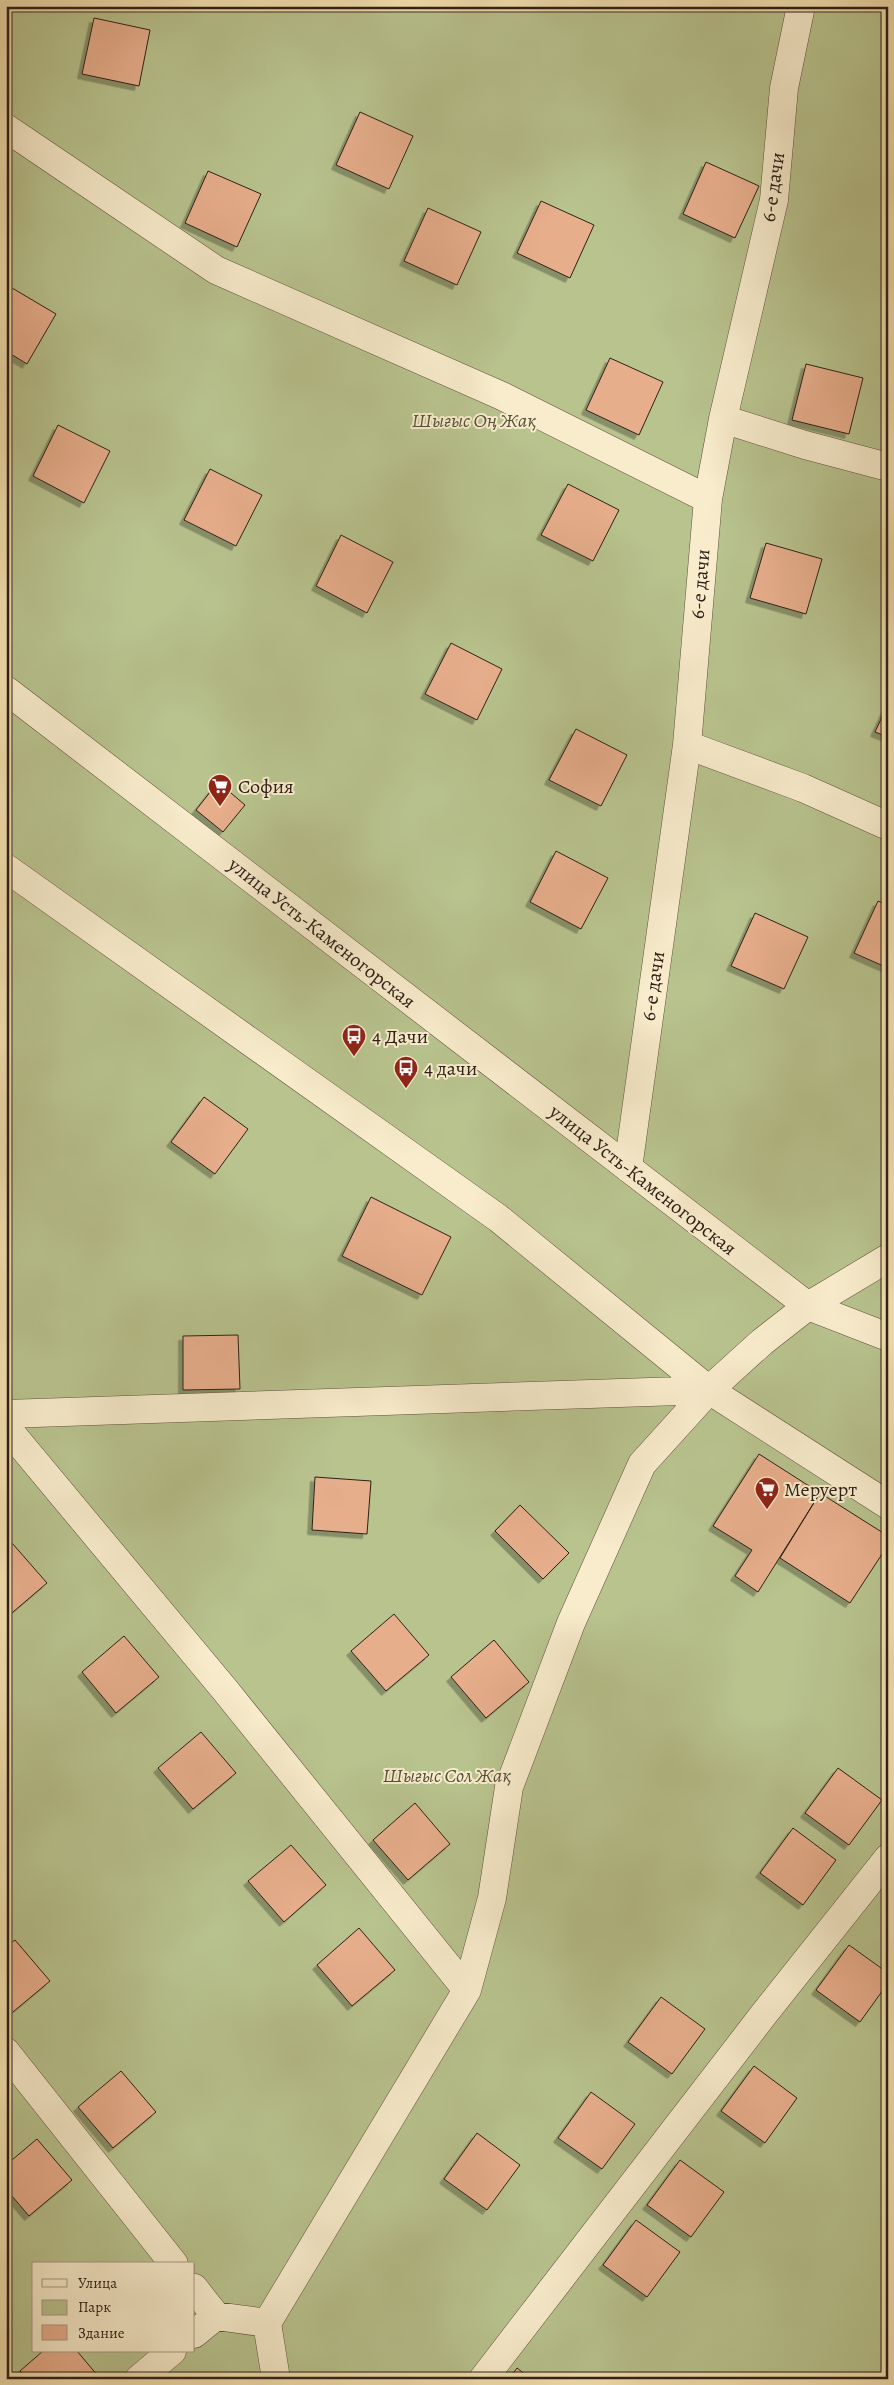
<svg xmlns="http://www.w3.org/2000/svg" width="894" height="2385" viewBox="0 0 894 2385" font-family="Alegreya,serif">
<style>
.green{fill:#b8c38e;stroke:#737253;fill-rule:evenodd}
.building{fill:#e7ae8c;stroke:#2e2018;filter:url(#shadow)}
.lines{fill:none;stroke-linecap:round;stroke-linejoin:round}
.minor-casing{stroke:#60503e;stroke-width:29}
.minor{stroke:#f8eccc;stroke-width:28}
.labels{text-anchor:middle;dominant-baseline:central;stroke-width:4;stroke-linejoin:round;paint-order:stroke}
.street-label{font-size:20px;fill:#2e2018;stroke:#f8eccc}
.park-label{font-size:20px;font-style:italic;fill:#57513b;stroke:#f8eccc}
.poi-label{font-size:20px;fill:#2e2018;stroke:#f8eccc;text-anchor:start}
</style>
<defs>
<filter id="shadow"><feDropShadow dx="-4.5" dy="4.5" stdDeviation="0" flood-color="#0004"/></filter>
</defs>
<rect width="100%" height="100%" fill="#f4e1b0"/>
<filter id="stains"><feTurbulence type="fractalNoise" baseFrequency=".004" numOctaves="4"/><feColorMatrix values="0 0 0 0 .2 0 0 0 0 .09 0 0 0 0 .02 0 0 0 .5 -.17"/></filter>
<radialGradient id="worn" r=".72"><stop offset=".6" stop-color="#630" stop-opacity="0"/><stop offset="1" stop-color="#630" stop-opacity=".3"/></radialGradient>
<!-- green -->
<path class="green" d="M6,6H888V2379H6ZM34,2264H194V2351H34Z"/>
<!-- building -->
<path class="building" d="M94,18L150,30L139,86L82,74Z
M360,112L413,136L389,189L336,165Z
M706,162L759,186L735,238L683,214Z
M208,171L261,194L237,247L185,223Z
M541,201L594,225L570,278L517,253Z
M428,208L481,232L457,285L404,261Z
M7,285L56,314L27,364L6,351Z
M610,358L663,382L639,435L586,410Z
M806,364L863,378L849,434L792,420Z
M58,425L110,451L84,503L33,476Z
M210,469L262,495L236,546L184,520Z
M568,484L619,510L593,561L541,535Z
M341,535L393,562L367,613L316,586Z
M766,543L822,559L806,614L750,598Z
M451,643L502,669L477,720L425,694Z
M888,704V737L875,732Z
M576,729L627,755L601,806L549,780Z
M218,782L245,805L223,832L196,810Z
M556,851L608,878L581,929L530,902Z
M878,901L888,905V968L854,953Z
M755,913L808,937L784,989L731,966Z
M204,1097L248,1129L215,1174L171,1142Z
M371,1197L451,1237L422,1295L342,1256Z
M238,1335L240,1389L183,1390V1336Z
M759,1454L820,1493L758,1592L735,1576L752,1550L713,1526Z
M315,1477L371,1481L367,1534L312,1530Z
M820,1493L888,1536V1545L850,1603L780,1558Z
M520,1505L569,1553L543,1579L495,1531Z
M12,1543L47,1583L6,1618V1548Z
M394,1614L429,1655L386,1691L351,1651Z
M124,1636L159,1677L116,1713L82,1672Z
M494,1640L529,1682L486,1718L451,1677Z
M201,1732L236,1773L193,1809L158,1768Z
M838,1768L882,1800L849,1845L805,1813Z
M415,1803L450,1844L408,1880L373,1840Z
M793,1828L836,1860L803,1905L760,1873Z
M291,1845L326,1885L284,1922L248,1881Z
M359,1928L395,1970L352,2006L317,1965Z
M15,1940L50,1981L7,2017L6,1947Z
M849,1945L888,1973V1983L860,2022L816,1990Z
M661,1997L705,2029L672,2074L628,2042Z
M754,2066L797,2098L765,2143L721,2111Z
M121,2071L156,2112L113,2148L78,2107Z
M591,2092L635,2124L602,2169L558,2138Z
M477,2133L520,2165L487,2210L444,2179Z
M37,2139L72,2180L29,2216L6,2189V2165Z
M680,2160L724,2192L691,2237L647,2205Z
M636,2220L680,2252L647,2297L603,2265Z
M43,2351H77L98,2376L94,2379H27L20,2371Z
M517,2368L531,2379H509Z"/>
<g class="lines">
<defs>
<path id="minor" d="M6,128L216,270L502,396L708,499
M723,419L805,445L888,467
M6,690L808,1306L888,1337
M687,745L803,788L888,826
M6,868L498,1218L709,1390L888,1505
M628,1168L687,745L708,499L723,419L774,200L784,88L801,6
M6,1414L709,1390
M6,1427L225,1690L467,1990
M6,2052L174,2264
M194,2288L216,2316
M267,2323L276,2379
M194,2334L216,2316L267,2323L467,1990L492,1898L509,1787L571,1623L642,1464L709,1390L762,1342L808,1306L888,1258
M139,2379L172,2351
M483,2379L764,2014L888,1858"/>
</defs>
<!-- minor casing -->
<use href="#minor" class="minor-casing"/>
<!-- minor -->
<use href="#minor" class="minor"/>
</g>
<!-- icons -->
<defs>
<symbol id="supermarket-pin" viewBox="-11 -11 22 30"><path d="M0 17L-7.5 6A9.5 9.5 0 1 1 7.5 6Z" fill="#8f2418" stroke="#f8eccc"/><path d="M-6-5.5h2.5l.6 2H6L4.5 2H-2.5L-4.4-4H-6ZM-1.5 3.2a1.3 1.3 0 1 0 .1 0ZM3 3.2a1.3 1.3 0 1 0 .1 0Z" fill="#fff"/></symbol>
<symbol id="bus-pin" viewBox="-11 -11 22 30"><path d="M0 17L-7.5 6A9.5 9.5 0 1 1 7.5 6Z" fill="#8f2418" stroke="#f8eccc"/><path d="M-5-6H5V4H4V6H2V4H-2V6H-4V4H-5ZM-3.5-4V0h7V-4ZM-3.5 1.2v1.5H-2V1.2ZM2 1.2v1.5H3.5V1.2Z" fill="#fff"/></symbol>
</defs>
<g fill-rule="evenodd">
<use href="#supermarket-pin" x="206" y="772" width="28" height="38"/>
<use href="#bus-pin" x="340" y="1022" width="28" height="38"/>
<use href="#bus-pin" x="392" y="1054" width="28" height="38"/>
<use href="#supermarket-pin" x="753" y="1475" width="28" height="38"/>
</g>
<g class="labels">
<!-- street labels -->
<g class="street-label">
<text transform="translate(773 187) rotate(-82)">6-е дачи</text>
<text transform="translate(700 584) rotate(-85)">6-е дачи</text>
<text transform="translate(322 933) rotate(38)">улица Усть-Каменогорская</text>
<text transform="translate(653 986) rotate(-82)">6-е дачи</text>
<text transform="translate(643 1180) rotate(38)">улица Усть-Каменогорская</text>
</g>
<!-- park labels -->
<g class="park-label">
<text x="474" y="420">Шығыс Оң Жақ</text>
<text x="447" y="1775">Шығыс Сол Жақ</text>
</g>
<!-- poi labels -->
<g class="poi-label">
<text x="238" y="786">София</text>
<text x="372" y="1036">4 Дачи</text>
<text x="424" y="1068">4 дачи</text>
<text x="784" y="1489">Меруерт</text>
</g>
</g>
<!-- margin -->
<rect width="894" height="2385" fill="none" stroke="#f4e1b0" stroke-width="25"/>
<rect x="8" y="8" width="879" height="2370" fill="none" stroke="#2e2018" stroke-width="2.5"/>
<rect x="12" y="12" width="869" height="2360" fill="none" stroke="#2e2018"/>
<!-- legend -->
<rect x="32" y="2262" width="162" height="90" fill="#f8eccc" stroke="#a79a84"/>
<rect x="42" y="2279" width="25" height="8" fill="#f8eccc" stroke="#a79a84"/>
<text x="78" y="2288" font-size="15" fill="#2e2018">Улица</text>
<rect x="42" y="2300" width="25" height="15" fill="#b8c38e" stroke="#a79a84"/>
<text x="78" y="2312" font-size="15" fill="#2e2018">Парк</text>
<rect x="42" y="2325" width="25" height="15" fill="#e7ae8c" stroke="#a79a84"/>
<text x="78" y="2338" font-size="15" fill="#2e2018">Здание</text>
<rect width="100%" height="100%" filter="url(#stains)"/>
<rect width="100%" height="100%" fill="url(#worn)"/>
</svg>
